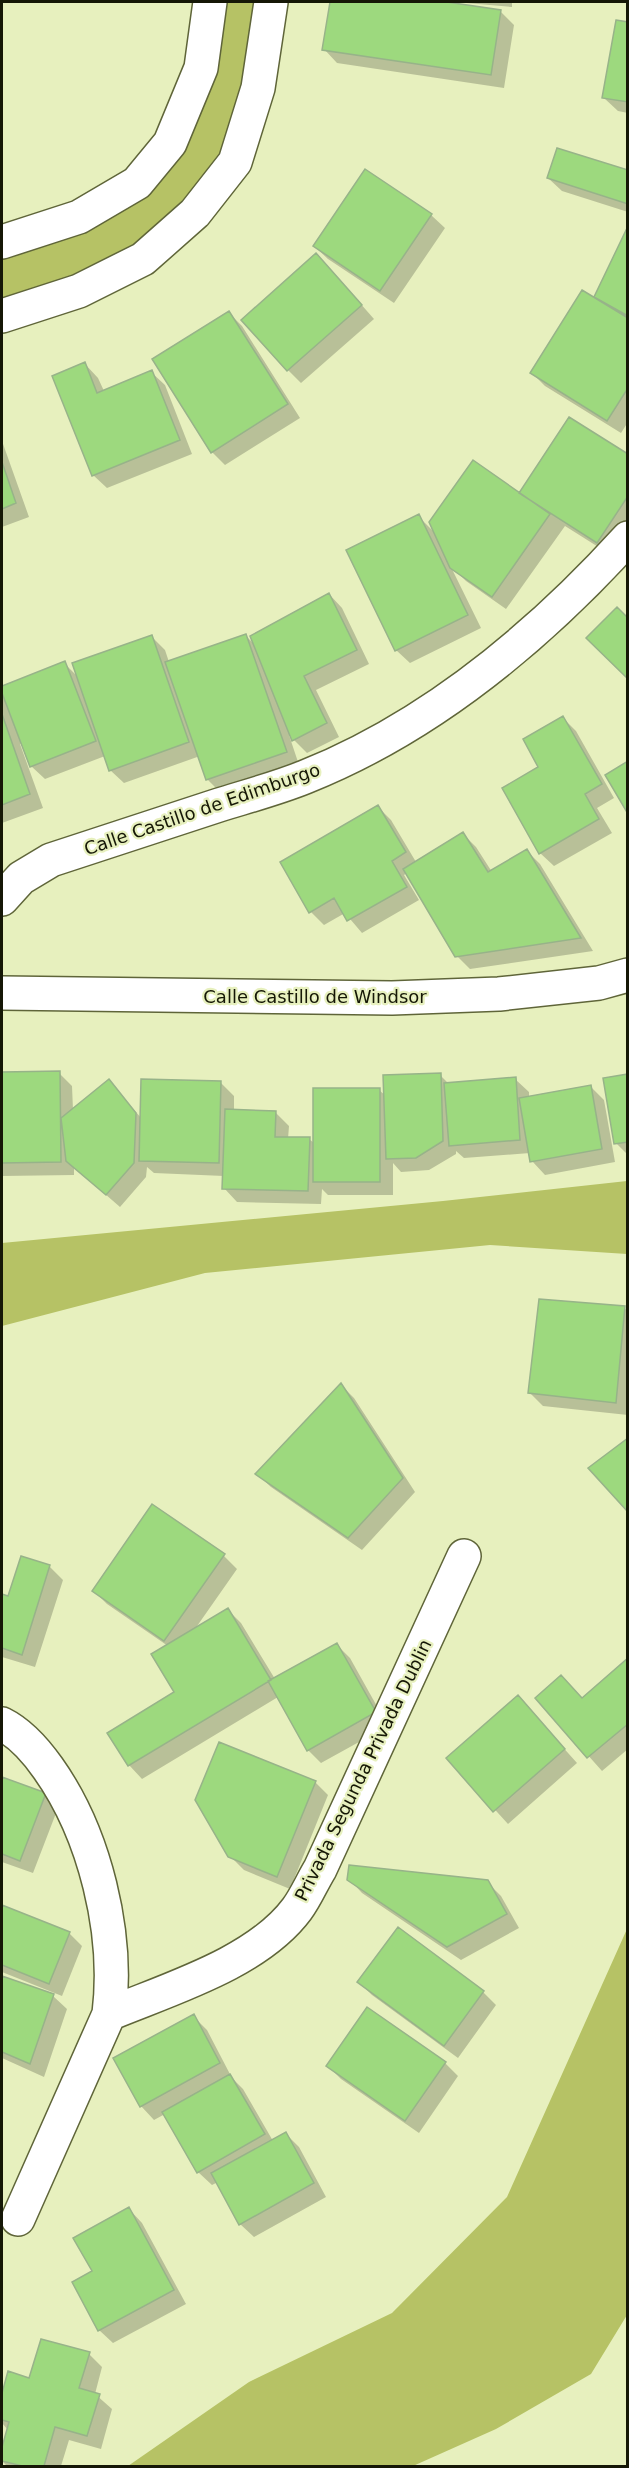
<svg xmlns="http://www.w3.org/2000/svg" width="629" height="2468" viewBox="0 0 629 2468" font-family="'DejaVu Sans',sans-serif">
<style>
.green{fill:#b6c265}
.shadow{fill:#0003}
.building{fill:#9dd97e;stroke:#97b389;stroke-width:1.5}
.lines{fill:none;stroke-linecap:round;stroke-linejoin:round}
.minor-casing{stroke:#5f6539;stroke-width:36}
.tertiary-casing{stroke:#5f6539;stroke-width:36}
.minor{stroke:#fff;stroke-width:33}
.tertiary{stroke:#fff;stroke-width:33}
.labels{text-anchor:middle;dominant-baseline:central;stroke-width:4.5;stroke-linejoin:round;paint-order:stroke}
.street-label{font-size:18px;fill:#151706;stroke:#e7f0be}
</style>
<rect width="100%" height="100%" fill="#e7f0be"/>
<!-- green -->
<path class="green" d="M210,2H271L258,88L195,213L2,316V242L25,235L170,143Z
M627,1181V1254L490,1245L205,1273L2,1326V1243L443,1201Z
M627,1929V2315L591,2374L496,2429L413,2466H128L249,2382L392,2313L507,2197Z"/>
<!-- shadow -->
<path class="shadow" d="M331,2H512V7L455,2V4L500,11L514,25L504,88L337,63L324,49Z
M628,24V113L618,111L604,98Z
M365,171L431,215L445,228L394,303L328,259L314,246Z
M628,172V212L562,191L548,178Z
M628,229V422L621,433L545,386L532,373L594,299Z
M330,269L374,319L301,383L288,370Z
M229,313L242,326L300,418L225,465L212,452Z
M85,364L98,378L104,391L151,372L165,385L192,454L107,488L93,475Z
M2,441L29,517L2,527Z
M628,456V529L611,555L565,526L506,609L466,581L450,565L481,628L410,663L396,650L418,516L435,533Z
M329,594L342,608L369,664L316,690L339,737L307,753L289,735L299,765L221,793L208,780L200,756L124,783L110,770L105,756L45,779L31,766L22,743L20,744L43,808L2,823V696L6,700L2,687L64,663L77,676L152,637L165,650L169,662L245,635L255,645Z
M563,718L576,731L614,798L597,808L612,833L554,866L540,853V768Z
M378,807L391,820L416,862L463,834L476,847L492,872L527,851L540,864L593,951L470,969L457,956L407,873L404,875L419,900L362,933L345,913L324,925L311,912Z
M59,1073L72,1086L73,1110L109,1081L142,1119L221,1083L234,1096V1111L275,1112L289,1126L288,1139H309L314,1143L379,1090L386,1096L440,1075L449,1084L515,1079L529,1092V1098L591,1087L604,1100L615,1162L545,1175L532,1161L530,1153L464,1158L456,1151V1154L429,1170L401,1172L393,1163V1195H328L322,1189L321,1204L237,1202L224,1188V1176L154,1173L147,1167L146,1177L120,1207L74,1167V1175L2,1176V1074Z
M628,1076V1155L616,1143Z
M624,1308L628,1311V1415L543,1406L530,1393Z
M341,1385L354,1398L415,1492L362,1550L271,1487L257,1474Z
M224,1556L237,1569L195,1629L228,1610L241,1623L275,1679L337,1645L350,1658L388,1726L321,1763L308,1750L278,1697L142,1779L129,1765L176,1693L168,1646L107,1604L94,1591Z
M49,1566L63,1580L35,1667L2,1657V1596L9,1598Z
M628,1660V1749L602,1771L537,1698L582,1700Z
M518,1697L577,1763L508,1824L448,1758Z
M2,1778L45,1795L58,1808L33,1873L2,1862Z
M315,1782L328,1795L290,1889L244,1870L230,1856Z
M349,1879L487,1882L501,1896L519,1928L461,1960L362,1893Z
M2,1906L69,1933L82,1946L62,1996L2,1972Z
M2,1978L53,1996L67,2009L44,2077L2,2058Z
M359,1982L483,1992L496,2005L458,2058L372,1995Z
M193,2016L207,2030L232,2078L243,2089L273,2141L286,2134L299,2147L326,2197L254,2237L240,2224L218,2182L212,2185L198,2172L165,2114L154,2120L141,2106Z
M445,2063L458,2076L419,2133L341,2079L328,2066Z
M129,2209L142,2223L186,2304L113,2343L99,2330L94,2271Z
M89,2354L102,2367L95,2394L112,2409L101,2449L69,2440L61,2466H7L2,2461L8,2430L2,2423V2398L9,2373L30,2380Z"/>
<!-- building -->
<path class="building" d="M330,2H447L501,10L491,75L322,50Z
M616,20L628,22V102L602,98Z
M557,148L628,170V204L547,178Z
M365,169L432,214L380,291L313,246Z
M628,226V316L594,297Z
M316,253L362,305L287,371L241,320Z
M582,290L628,318V388L607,421L530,373Z
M229,311L288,404L211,453L152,359Z
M85,362L97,393L152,370L180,440L92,476L52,376Z
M569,417L628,454V496L597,543L519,493Z
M473,460L550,514L492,597L450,568L429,522Z
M2,462L16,503L2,509Z
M419,514L468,615L395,651L346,550Z
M329,593L357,650L304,676L327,723L292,741L250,636Z
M617,607L628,618V679L586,638Z
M246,634L287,752L206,780L165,662Z
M152,635L189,742L109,771L72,663Z
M65,661L96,741L30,767L2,693V686Z
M2,714L30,794L2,805Z
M563,716L602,784L585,794L599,819L539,854L502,788L538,767L523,739Z
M628,761V814L605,775Z
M378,805L406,852L392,861L407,887L347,921L334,898L309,913L280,862Z
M463,832L488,872L527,849L581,938L455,957L403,869Z
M60,1071L61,1162L2,1163V1072Z
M441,1073L443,1141L416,1158L386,1159L383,1075Z
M628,1074V1142L614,1144L603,1078Z
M516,1077L520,1140L449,1146L444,1083Z
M109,1079L136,1113L134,1163L106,1195L66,1161L61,1118Z
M141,1079L221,1081L219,1163L139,1161Z
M591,1085L602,1149L530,1162L519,1098Z
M313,1088H380V1182H313Z
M225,1109L276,1111L275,1137H310L308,1191L222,1189Z
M539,1299L625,1306L616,1403L528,1393Z
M341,1383L403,1478L348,1538L255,1474Z
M628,1438V1512L588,1468Z
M152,1504L225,1554L164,1641L92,1591Z
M21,1556L50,1565L22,1655L2,1648V1594L8,1596Z
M228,1608L271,1680L128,1766L107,1733L174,1692L151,1654Z
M337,1643L376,1712L307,1751L268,1681Z
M628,1658V1724L587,1758L535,1698L561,1675L582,1698Z
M518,1695L565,1749L493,1812L446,1758Z
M219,1742L316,1781L277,1877L228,1857L195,1800Z
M2,1777L46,1793L20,1861L2,1854Z
M349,1865L488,1880L507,1914L447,1947L347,1880Z
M2,1905L70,1932L49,1984L2,1965Z
M398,1927L484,1991L444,2046L357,1982Z
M2,1976L54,1994L30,2064L2,2052Z
M367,2007L446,2062L405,2121L326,2066Z
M194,2014L220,2063L140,2107L113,2058Z
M230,2074L265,2134L197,2173L162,2112Z
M286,2132L314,2183L239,2225L211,2173Z
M129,2207L174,2290L98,2331L72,2282L92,2271L73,2238Z
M41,2339L90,2352L79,2388L100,2394L87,2436L55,2427L44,2466H22L2,2461V2447L9,2422L2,2420V2393L8,2371L29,2378Z"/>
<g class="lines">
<defs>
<path id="minor" d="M2,899L21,878L51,860C107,842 163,823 219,805C248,796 278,788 305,777C430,727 538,637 628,538
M2,993L392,998L499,994L599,983L628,975
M2,1724C20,1733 36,1751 48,1768C95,1834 119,1933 109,2014L18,2219
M109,2014C169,1989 257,1963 297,1909C306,1897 312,1882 320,1869L464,1556"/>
<path id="tertiary" d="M2,242L79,217L137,183L170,143L201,68L210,2
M2,316L79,291L143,259L195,213L235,162L258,88L271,2"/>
</defs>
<!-- minor casing -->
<use href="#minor" class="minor-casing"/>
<!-- tertiary casing -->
<use href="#tertiary" class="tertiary-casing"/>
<!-- minor -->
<use href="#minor" class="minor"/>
<!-- tertiary -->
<use href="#tertiary" class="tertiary"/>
</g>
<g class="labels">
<!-- street labels -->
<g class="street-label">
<text transform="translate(202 809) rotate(-19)">Calle Castillo de Edimburgo</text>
<text x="315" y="996">Calle Castillo de Windsor</text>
<text transform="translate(363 1770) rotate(-64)">Privada Segunda Privada Dublin</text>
</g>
</g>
<!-- border -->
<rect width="629" height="2468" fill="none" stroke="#151706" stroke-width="6"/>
</svg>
